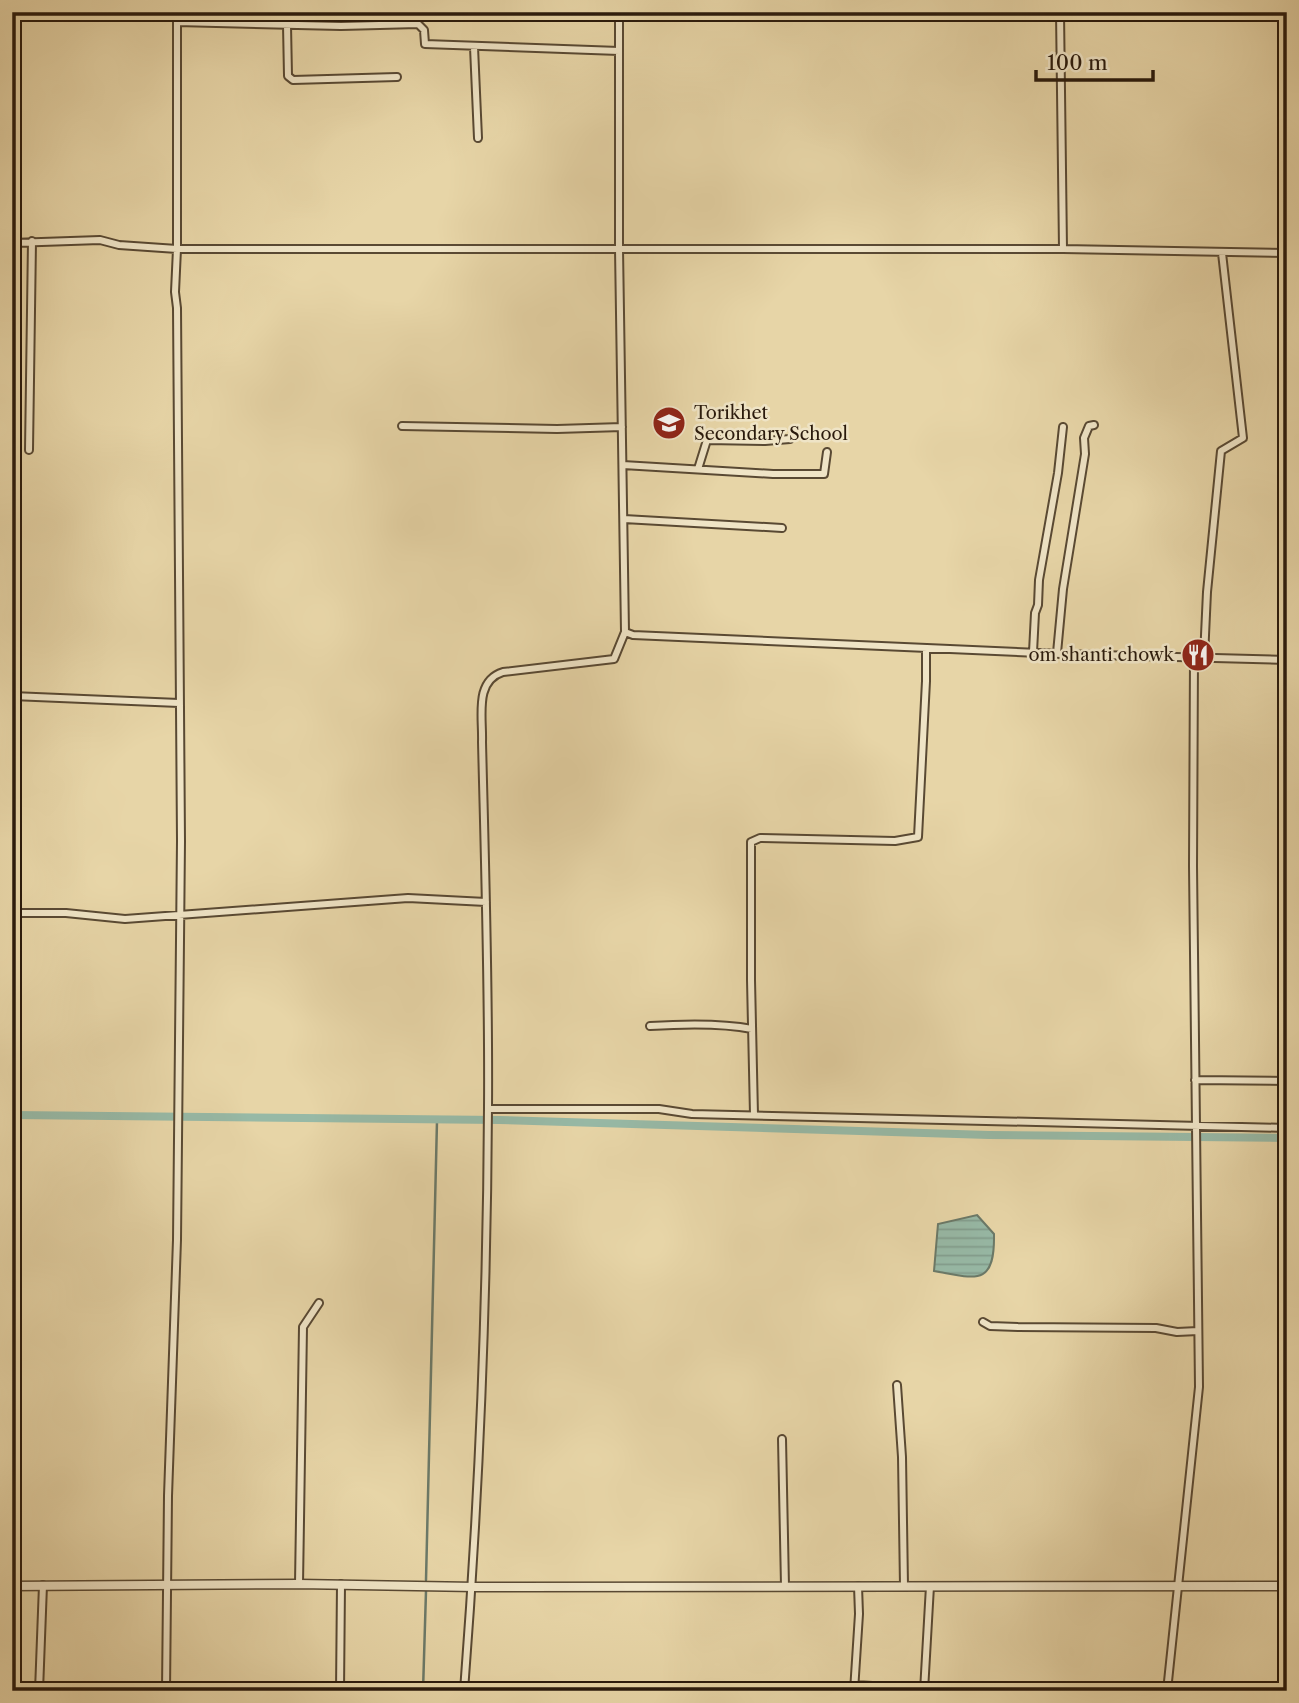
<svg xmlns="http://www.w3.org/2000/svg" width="1299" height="1703" viewBox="0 0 1299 1703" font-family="'Libre Caslon Text',serif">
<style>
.water{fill:url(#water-rules);stroke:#6b7968;stroke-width:2}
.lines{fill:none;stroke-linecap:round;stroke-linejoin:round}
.stream{stroke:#6b7968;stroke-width:2.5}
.canal{stroke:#97b9a6;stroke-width:8}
.minor-casing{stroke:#594933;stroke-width:10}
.tertiary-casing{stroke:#594933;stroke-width:11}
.minor{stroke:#efe4c6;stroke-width:6}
.tertiary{stroke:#efe4c6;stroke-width:8}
.labels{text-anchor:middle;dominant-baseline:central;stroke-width:5;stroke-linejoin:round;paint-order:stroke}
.poi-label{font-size:18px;fill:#2a1a0c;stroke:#efe4c6;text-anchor:start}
</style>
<defs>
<pattern id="water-rules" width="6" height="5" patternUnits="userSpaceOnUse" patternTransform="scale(1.75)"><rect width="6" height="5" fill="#97b9a6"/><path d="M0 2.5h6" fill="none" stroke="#829e8e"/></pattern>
</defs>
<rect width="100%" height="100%" fill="#e7d5a7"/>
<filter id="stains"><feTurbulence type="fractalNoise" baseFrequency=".00286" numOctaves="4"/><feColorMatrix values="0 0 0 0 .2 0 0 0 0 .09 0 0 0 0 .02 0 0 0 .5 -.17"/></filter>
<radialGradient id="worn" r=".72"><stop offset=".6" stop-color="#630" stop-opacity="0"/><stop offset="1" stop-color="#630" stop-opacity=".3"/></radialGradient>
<!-- water -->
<path class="water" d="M977,1215L994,1234C995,1288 975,1278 934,1271L938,1224Z"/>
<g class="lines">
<!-- stream -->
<path class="stream" d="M426,1580L437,1121
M423,1691L426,1591"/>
<!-- canal -->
<path class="canal" d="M12,1115L499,1120L989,1135L1287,1138"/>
<defs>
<path id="minor" d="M619,12V249L625,632L633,635L1061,654L1287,660
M1060,12L1063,249
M177,22L341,26L418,24L424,30L425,44L619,51
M287,25L288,76L293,80L397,77
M474,47L478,138
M12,243L100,240L119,245L177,249H1063L1287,253
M402,426L557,429L622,427
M29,450L32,241
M623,465L773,474H824L827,452
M698,469L707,440L765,441L790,439
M624,519L782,528
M1033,652L1035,613L1038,605L1039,580L1058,473L1063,427
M1057,653L1063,589L1085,454L1084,438L1089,426L1094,425
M1204,657L1207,592L1221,451L1243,438L1222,253
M12,696L179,703
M12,913H66L125,919L408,898L486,902
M650,1026C681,1024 722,1023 752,1029
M1195,1080L1287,1081
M488,1109H659L692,1114L1287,1128
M754,1115L751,980V842L760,838L895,841L918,837L926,681V648
M983,1322L990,1326L1018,1327L1156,1328L1177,1332L1198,1331
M897,1385L902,1457L904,1586
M782,1439L785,1586
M299,1584L303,1327L319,1303
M855,1685L924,1689
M39,1691L43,1585
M166,1691L168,1496L177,1240L181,841L177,308L175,292L177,249V12
M340,1691L341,1584
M464,1691C479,1497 487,1302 488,1108C489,986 485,864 482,742C483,717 474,681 503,672L614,659L625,632
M854,1691L859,1614L858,1586
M924,1691L930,1586
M1167,1691L1199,1387L1193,866L1194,657"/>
<path id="tertiary" d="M12,1586L299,1584L475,1587L1287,1586"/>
</defs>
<!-- minor casing -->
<use href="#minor" class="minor-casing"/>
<!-- tertiary casing -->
<use href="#tertiary" class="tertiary-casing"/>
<!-- minor -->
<use href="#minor" class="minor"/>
<!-- tertiary -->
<use href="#tertiary" class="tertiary"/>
</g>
<!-- icons -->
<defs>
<symbol id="school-disc" viewBox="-11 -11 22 22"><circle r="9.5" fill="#8f2418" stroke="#efe4c6"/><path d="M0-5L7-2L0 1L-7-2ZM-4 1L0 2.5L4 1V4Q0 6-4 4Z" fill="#fff"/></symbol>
<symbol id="restaurant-disc" viewBox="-11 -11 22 22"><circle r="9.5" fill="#8f2418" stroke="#efe4c6"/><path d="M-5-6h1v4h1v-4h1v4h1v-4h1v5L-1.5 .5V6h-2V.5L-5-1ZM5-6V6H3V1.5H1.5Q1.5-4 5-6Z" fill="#fff"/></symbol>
</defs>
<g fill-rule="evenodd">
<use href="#school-disc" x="650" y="404" width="38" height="38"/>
<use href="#restaurant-disc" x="1179" y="636" width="38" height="38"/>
</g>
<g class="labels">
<!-- poi labels -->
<g class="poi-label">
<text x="694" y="413">Torikhet<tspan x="694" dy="21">Secondary School</tspan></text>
<text x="1174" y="655" text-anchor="end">om shanti chowk</text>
</g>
</g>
<!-- margin -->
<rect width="1299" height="1703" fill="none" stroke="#e7d5a7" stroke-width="42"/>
<rect x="14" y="14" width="1271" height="1675" fill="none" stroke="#2a1a0c" stroke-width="3.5"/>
<rect x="21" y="21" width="1257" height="1661" fill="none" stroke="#2a1a0c" stroke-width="2"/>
<!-- scale -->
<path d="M1036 70v10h117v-10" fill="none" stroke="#2a1a0c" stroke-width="3.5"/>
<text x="1047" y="70" font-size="21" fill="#2a1a0c" stroke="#efe4c6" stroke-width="5" paint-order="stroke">100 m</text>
<rect width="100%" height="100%" filter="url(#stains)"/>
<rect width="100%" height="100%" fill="url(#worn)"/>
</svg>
